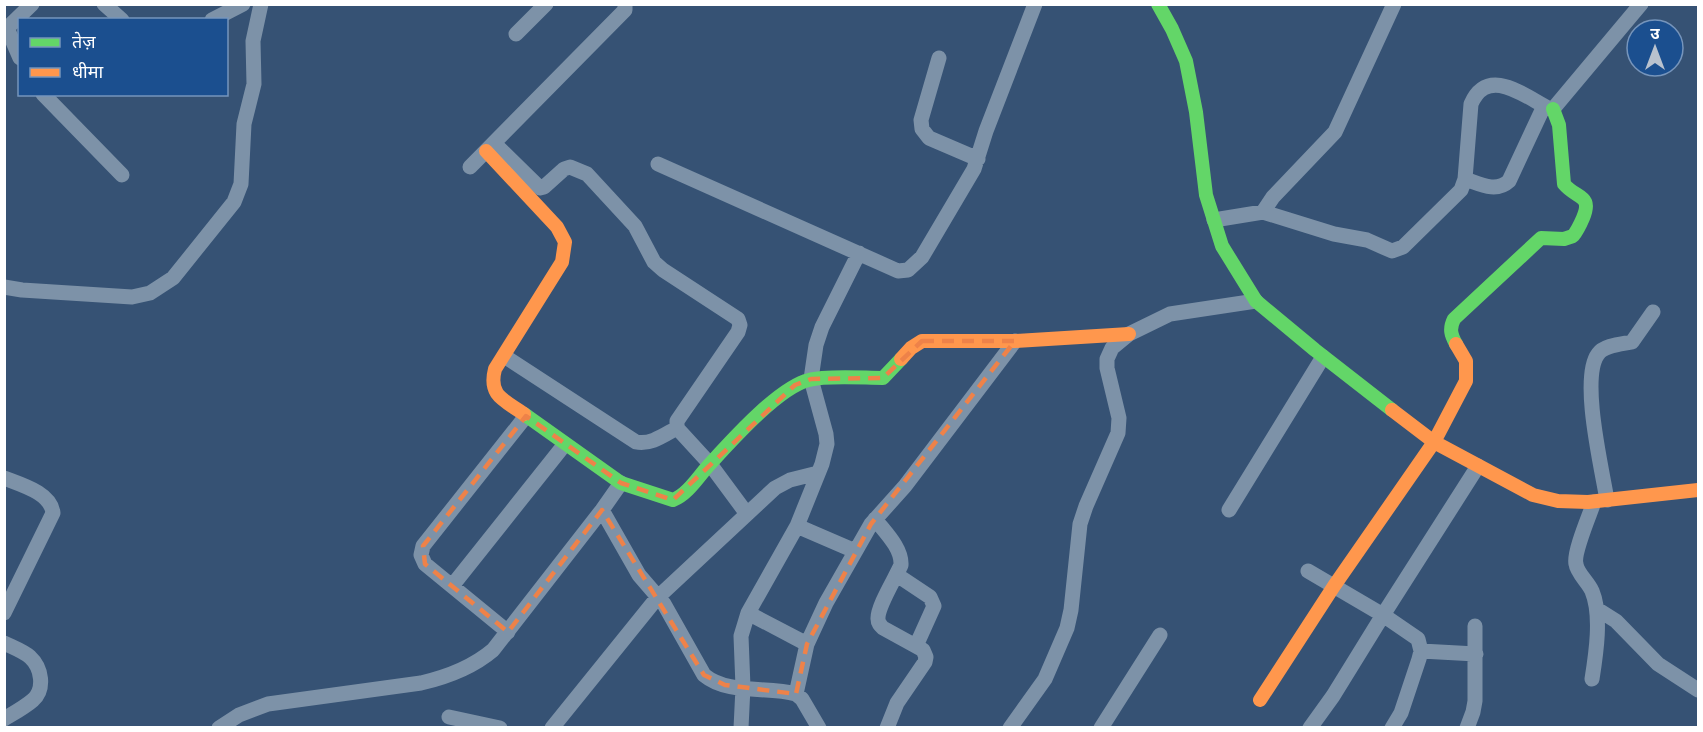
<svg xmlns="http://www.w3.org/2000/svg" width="1703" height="732" viewBox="0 0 1703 732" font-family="Barlow,'Noto Sans Devanagari',sans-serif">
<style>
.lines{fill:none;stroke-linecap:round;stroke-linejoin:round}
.street{stroke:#7d92a8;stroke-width:15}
.fast{stroke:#63d668;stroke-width:14}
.slow{stroke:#ff974d;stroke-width:14}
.marked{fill:none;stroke:#ee8249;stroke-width:4.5;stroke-dasharray:12 8;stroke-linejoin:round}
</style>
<rect width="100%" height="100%" fill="#365274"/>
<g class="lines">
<!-- street -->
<path class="street" d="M104,4L122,20
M212,20L243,4
M7,28L20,58
M4,31L32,4
M516,34L546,4
M939,58L921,120L922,129L929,138L978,159
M43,94L122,175
M494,143L540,188L544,187L564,169L570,167L587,174L635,226L654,262L663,270L738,319L740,325L738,332L677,421V428L710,464L747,514
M658,164L898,271L908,270L922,257L974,169L986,131L1035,4
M470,167L625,10V4
M1465,179C1480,184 1496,193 1509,181L1544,106
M1263,212L1273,197L1335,132L1394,4
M1214,220L1263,212L1334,234L1367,240L1392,251L1403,247L1461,190L1465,179L1471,104C1488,66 1523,95 1548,108L1553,109L1641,4
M4,287L22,290L132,297L150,293L173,278L234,202L241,184L244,124L254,84L253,41L261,4
M504,356L636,442C651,445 664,435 677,428
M4,478C22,485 51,493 53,513L4,613
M1607,500C1602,469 1580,378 1598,354C1604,345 1623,344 1632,342L1653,312
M602,510L639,575L664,604L704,675C728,695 767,686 796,694L802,699L819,728
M1229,510L1323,357
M875,519C885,532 902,548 901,565C896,577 877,607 878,619C878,623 880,625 883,628L923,650L926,657L925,662L897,703L887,728
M797,526L855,551
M1308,571L1383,615L1418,639L1421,651L1419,659L1401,713L1392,728
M897,575L930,597L934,606L916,646
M452,586L565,444
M1597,609L1616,621L1658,664L1698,690
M748,613L807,644
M508,632L425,564L421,555L423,546L526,416
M4,643C12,647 23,651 30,657C42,668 45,689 33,700C25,707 14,713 4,719
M1421,651L1476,654
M1592,679C1596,654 1602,615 1592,591C1588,582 1577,573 1576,564C1573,553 1590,514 1594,502
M796,694L807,644L826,603L871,524L905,486L1015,341
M449,717L500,728
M219,728L239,715L268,704L421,683C447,677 473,667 493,650L602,510L621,483
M552,728L657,598L775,488L790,480L818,473
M741,728L743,687L741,636L748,613L797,526L822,464L827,444L826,434L811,379L816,345L822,327L859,253
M1010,728L1045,679L1067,628L1071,610L1080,524L1086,506L1118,433L1119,418L1107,368V359L1112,348L1129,334L1170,314L1256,301
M1101,728L1160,635
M1310,728L1333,696L1383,615L1478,466
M1467,728L1473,712L1475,701V626"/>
<!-- fast -->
<path class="fast" d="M1158,4L1172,29L1186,61L1196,112L1206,195L1222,246L1256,301L1315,350L1392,410
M1456,344C1451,335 1449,329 1454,319L1541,238L1564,239L1573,236C1577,231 1580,225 1583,218C1593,194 1576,199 1564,184L1559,125L1553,109
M524,414L621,483L673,500C688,494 698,477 709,465C731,441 779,387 809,380C826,375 864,378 883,378L901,359"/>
<!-- slow -->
<path class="slow" d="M486,151L557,227L565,242L562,262L495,369C488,396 504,400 524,414
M901,359L911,348L922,341H1015L1129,334
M1392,410L1434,442L1533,495L1558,501L1588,502L1698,490
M1260,700L1334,586L1434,442L1466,381V361L1456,344"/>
</g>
<!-- marked area -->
<path class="marked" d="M922,341H1015L871,524L807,644L796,694L725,685L704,675L602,510L508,632L425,564L423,546L526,416L621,483L673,500L795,385L811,379L883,378Z"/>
<!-- border -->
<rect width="1703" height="732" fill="none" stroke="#ffffff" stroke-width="12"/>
<!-- legend -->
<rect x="18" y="18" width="210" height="78" fill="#1b4f8f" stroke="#7695bc" stroke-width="1.5"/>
<rect x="30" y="38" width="30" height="9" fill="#63d668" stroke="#7695bc" stroke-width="1.5"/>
<text x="72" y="48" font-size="18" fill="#ffffff">तेज़</text>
<rect x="30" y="68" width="30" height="9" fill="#ff974d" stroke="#7695bc" stroke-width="1.5"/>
<text x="72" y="78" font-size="18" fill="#ffffff">धीमा</text>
<!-- north arrow -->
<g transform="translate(1655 48)"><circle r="28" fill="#1b4f8f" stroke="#7695bc" stroke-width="1.5"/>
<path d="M0-4.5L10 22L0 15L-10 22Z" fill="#b9c2ce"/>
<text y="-9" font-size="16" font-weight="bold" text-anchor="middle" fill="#ffffff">उ</text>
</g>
</svg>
